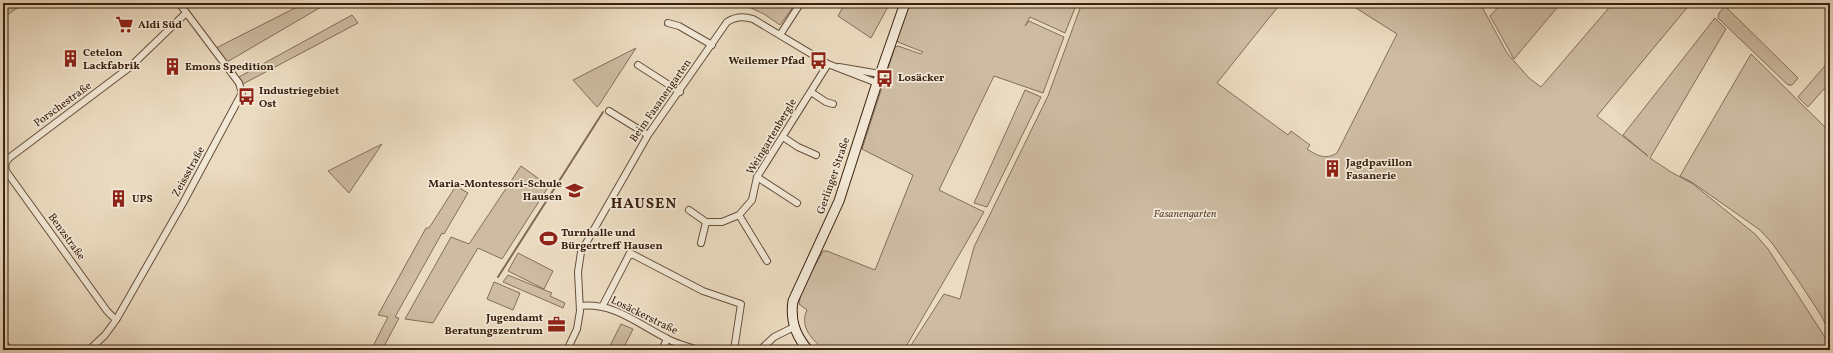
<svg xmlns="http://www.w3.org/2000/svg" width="1833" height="353" viewBox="0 0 1833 353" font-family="Vollkorn,serif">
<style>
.green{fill:#cdbba2;stroke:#846e58}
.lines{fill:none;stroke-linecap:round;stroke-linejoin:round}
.stream{stroke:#806a55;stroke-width:2}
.street-casing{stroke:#664f3b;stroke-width:8}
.secondary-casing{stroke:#3a200f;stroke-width:11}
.street{stroke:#f2e8d6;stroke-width:6}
.secondary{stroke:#f2e8d6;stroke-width:9}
.labels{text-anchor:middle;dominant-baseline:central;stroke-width:3.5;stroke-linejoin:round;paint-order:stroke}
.poi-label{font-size:11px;font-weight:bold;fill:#3a200f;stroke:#f2e8d6;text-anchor:start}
.street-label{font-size:11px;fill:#3a200f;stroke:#f2e8d6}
.park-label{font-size:11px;font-style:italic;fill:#5f4734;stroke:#f2e8d6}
.district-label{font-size:15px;font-weight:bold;letter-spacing:1px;fill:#3a200f;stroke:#f2e8d6}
</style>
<rect width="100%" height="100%" fill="#ebdbc0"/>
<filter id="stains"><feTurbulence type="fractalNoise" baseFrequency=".005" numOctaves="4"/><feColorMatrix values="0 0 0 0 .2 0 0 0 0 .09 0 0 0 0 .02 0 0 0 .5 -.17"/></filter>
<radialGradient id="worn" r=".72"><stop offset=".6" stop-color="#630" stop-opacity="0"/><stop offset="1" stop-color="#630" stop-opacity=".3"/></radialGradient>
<!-- green -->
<path class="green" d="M6,3H24L3,18V5Z
M305,3H328L227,62L216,48Z
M740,3H789L793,7L780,25L764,14Z
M845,3H890L871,38L838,16Z
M909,3H1077L1065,33L1030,17L1025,26L1029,21L1064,37L1043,93L994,76L939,190L984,212L904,350H824C812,339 799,327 807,310L799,304C801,285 814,268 823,251H827L875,270L913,175L862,149L895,47L898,46L921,54L923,52L898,42L897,39Z
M1082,3H1281L1217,83L1288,135L1291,131L1310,145L1307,149C1318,156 1325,160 1337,153L1397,34L1348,3H1480L1507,53L1529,78L1541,87L1613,3H1691L1597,116L1648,156L1623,135L1715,18L1726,29L1650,158L1671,172L1693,184L1755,234L1768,249L1830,345V350H908L944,294L960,299L974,247L1048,96Z
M1502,3H1561L1514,59L1490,16Z
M1725,6L1798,78L1792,85H1788L1718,18L1719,13Z
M352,15L358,23L243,84L239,77Z
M636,48L599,105L597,107L573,80Z
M1751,54L1830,132V334L1822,317L1798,280L1772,243L1760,230L1693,183L1680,176Z
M1830,60V82L1808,107L1798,97Z
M1025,90L1041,97L987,207L974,203Z
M382,144L349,193L328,171Z
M521,166L549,186L502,259L478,248L433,323L405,319L451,237L469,244Z
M456,186L468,193L444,234L442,233L395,317L399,318L382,350H371L388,317L378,315L426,228H429Z
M518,253L553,271L544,289L508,271Z
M508,275L552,293L550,296L565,303L563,308L503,282Z
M494,282L520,293L513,310L487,299Z
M621,324L633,329L625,345L624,350H608Z"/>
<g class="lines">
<!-- stream -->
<path class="stream" d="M498,277L603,112"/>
<defs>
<path id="street" d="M668,23L679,26L712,45
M780,35L798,7
M638,65L680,92
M839,67L880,74
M811,92L826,102L833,104
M609,111L648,135
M783,137L798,147L816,155
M757,177L797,203
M689,210L706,222H722L739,215L752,200L757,177L764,166L828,64
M739,215L767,261
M701,243L706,222
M580,306C613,302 638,324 666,338C676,344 687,346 698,350
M602,307L630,253L703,291L741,304L734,350
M116,320L107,311L6,171L5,164L9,158L130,67L186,13
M3,342L9,350
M89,350L105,335L116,320L183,203L242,93L239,83L179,3
M567,350L577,329L580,311L578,272L581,252L648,135L727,22C736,16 744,16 753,19L828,64L877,83
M662,350L667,339
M760,350L774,337L794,327"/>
<path id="secondary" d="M808,350C795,335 790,320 793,301L839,201L877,83L905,3"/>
</defs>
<!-- street casing -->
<use href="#street" class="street-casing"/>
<!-- secondary casing -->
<use href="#secondary" class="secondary-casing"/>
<!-- street -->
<use href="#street" class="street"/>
<!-- secondary -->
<use href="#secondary" class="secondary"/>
</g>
<!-- icons -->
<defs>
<symbol id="supermarket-bare" viewBox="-9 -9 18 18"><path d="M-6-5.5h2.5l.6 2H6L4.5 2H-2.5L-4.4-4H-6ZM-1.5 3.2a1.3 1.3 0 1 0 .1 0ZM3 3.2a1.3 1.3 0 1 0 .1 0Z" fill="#8f2418" stroke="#f2e8d6" stroke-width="2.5" paint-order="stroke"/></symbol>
<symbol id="building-bare" viewBox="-9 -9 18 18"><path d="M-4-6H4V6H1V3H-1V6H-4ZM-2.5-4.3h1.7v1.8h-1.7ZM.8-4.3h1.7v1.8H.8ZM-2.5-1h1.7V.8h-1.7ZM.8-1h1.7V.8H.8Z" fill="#8f2418" stroke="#f2e8d6" stroke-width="2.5" paint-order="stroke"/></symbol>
<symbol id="bus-bare" viewBox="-9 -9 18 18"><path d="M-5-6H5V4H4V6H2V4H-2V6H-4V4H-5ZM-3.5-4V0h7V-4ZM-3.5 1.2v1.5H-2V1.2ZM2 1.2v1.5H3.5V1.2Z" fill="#8f2418" stroke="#f2e8d6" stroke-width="2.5" paint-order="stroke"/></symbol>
<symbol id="school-bare" viewBox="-9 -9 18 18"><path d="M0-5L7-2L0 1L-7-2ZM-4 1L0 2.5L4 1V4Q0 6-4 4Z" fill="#8f2418" stroke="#f2e8d6" stroke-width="2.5" paint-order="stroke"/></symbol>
<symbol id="stadium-bare" viewBox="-9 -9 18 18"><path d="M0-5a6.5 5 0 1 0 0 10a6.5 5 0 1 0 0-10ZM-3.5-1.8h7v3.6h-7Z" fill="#8f2418" stroke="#f2e8d6" stroke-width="2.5" paint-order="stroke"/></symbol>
<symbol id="office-bare" viewBox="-9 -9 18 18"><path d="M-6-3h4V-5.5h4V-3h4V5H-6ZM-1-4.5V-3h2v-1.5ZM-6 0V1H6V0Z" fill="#8f2418" stroke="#f2e8d6" stroke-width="2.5" paint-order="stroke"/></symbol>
</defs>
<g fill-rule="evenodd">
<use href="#supermarket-bare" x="112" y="12" width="25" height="25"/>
<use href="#building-bare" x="58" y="46" width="25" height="25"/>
<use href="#bus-bare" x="806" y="48" width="25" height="25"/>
<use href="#building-bare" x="160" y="54" width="25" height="25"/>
<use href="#bus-bare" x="872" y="66" width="25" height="25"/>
<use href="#bus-bare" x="234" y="84" width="25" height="25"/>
<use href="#building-bare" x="1320" y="156" width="25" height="25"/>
<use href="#school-bare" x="562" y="178" width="25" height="25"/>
<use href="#building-bare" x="106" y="186" width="25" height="25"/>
<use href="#stadium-bare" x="536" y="226" width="25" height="25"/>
<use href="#office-bare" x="544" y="312" width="25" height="25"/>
</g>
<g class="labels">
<!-- poi labels -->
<g class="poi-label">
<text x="138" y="25">Aldi Süd</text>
<text x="83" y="53">Cetelon<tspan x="83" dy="13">Lackfabrik</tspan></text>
<text x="805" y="61" text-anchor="end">Weilemer Pfad</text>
<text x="185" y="67">Emons Spedition</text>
<text x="898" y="78">Losäcker</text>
<text x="259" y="91">Industriegebiet<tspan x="259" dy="13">Ost</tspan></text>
<text x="1346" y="163">Jagdpavillon<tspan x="1346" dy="13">Fasanerie</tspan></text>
<text x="562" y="184" text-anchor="end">Maria-Montessori-Schule<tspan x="562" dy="13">Hausen</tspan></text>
<text x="132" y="199">UPS</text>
<text x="561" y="233">Turnhalle und<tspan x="561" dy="13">Bürgertreff Hausen</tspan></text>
<text x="543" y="318" text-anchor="end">Jugendamt<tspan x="543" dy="13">Beratungszentrum</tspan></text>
</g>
<!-- street labels -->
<g class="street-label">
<text transform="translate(661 101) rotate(-55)">Beim Fasanengarten</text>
<text transform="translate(63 105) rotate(-36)">Porschestraße</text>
<text transform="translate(772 137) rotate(-59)">Weingartenbergle</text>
<text transform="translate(189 172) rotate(-61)">Zeissstraße</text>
<text transform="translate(834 176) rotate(-71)">Gerlinger Straße</text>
<text transform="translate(66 237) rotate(54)">Benzstraße</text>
<text transform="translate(644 316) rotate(26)">Losäckerstraße</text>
</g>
<!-- park labels -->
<g class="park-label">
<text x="1185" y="214">Fasanengarten</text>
</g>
<!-- district labels -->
<g class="district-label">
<text x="644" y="204">HAUSEN</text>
</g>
</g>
<!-- margin -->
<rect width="1833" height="353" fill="none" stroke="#ebdbc0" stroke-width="16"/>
<rect x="4" y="4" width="1825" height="345" fill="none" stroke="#3a200f" stroke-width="2"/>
<rect x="8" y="8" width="1817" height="337" fill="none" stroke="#3a200f"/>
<rect width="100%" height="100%" filter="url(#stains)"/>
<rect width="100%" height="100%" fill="url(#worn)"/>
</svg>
